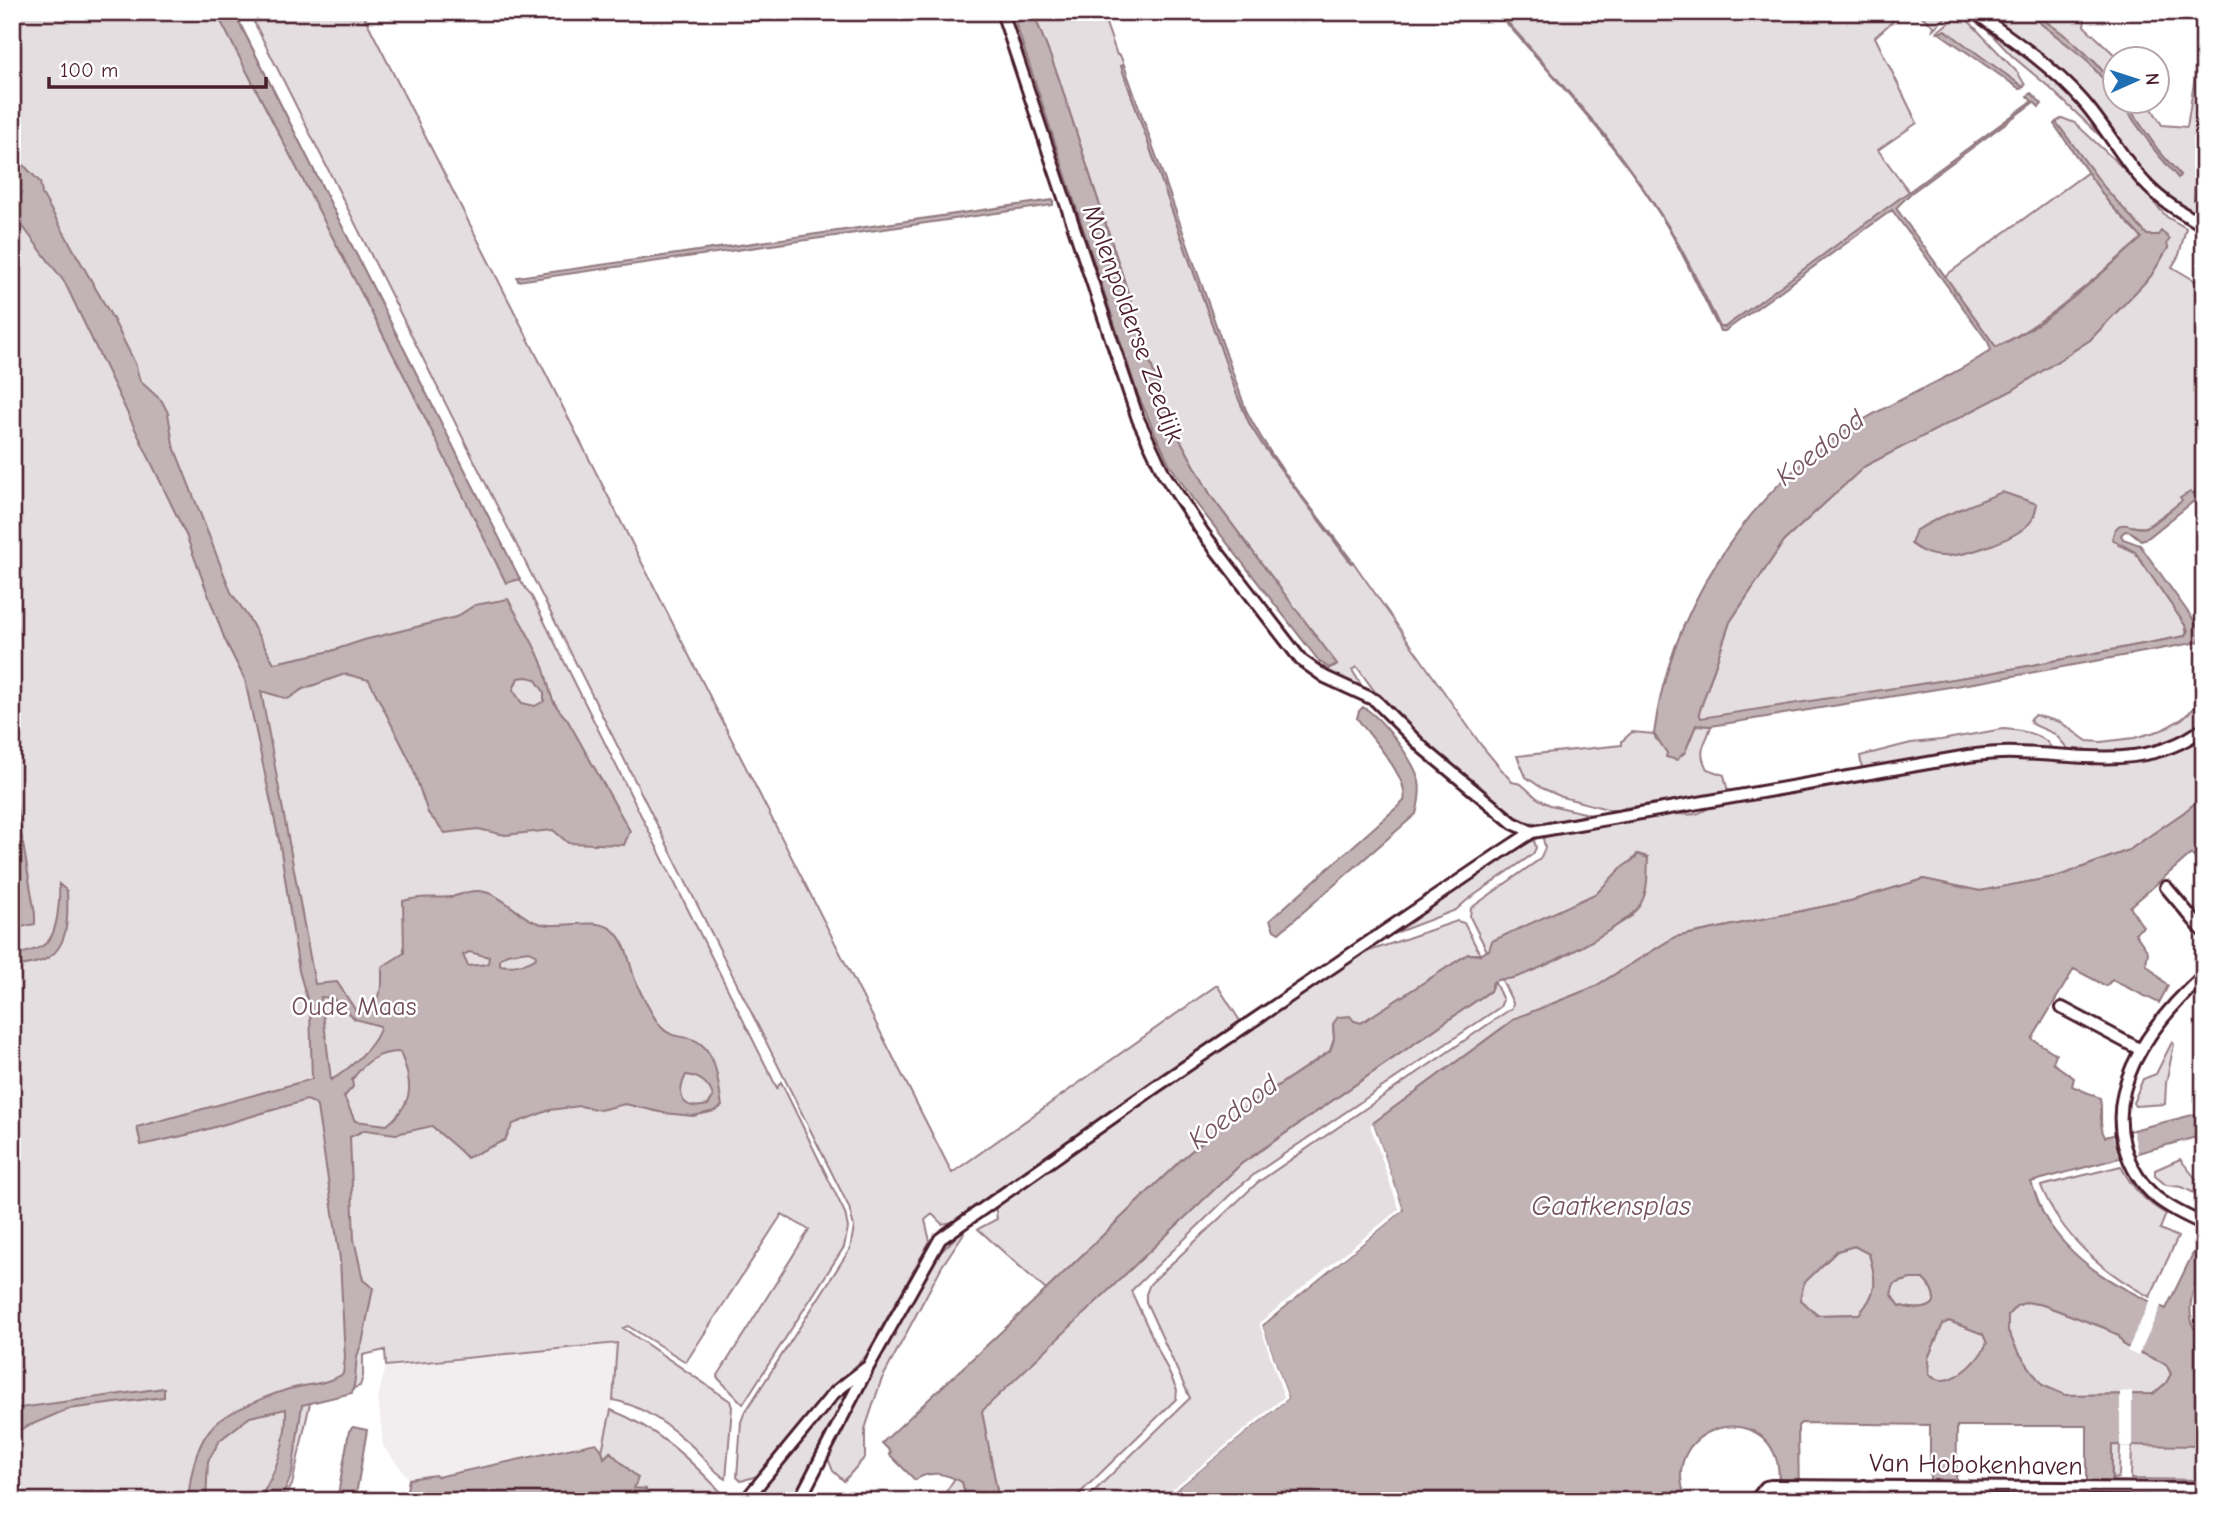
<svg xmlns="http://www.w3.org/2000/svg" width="2216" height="1513" viewBox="0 0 2216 1513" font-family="'Comic Neue',sans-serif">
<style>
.built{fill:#f2eeef}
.green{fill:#e5dee0;stroke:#987e86;stroke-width:2}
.water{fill:#c1b3b6;stroke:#91787e;stroke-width:2;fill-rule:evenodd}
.pier{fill:#fff}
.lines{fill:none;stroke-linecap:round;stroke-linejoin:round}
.minor-casing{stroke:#4a1f2b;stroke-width:16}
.minor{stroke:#fff;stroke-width:10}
.labels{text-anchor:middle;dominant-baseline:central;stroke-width:5;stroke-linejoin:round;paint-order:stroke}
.street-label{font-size:26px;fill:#4a1f2b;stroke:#fff}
.park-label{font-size:26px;fill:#714f58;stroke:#fff}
.water-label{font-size:28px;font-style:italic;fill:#74535c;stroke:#fff}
</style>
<rect width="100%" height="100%" fill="#fff"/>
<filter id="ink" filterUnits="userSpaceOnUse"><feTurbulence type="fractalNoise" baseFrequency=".0143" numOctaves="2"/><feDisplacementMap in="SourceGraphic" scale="14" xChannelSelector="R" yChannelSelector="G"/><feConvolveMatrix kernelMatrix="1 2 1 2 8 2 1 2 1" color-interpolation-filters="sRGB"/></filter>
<g filter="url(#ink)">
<!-- built -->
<path class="built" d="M618,1343L613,1400L602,1450L595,1443L436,1477L435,1475L409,1479L383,1446L378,1397L386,1366Z"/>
<!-- green -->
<path class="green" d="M12,12H234L520,580L532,597L777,1088L781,1082L845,1213L848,1228L844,1247L743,1404L717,1377L809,1230L782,1214L686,1362L628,1326L623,1328L730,1401L732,1407L726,1479C714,1472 704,1458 694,1448C673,1428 642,1405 613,1400L617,1343L386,1366L385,1350L363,1355V1376L360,1386L310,1403L292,1485L283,1501H12Z
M249,12H362L952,1173L1217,985L1240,1021L953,1222L942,1224L932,1214L925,1220L930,1241L866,1356L839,1382L760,1475L741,1481L737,1477L741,1422L744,1414L850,1249L854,1227L849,1207Z
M1033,12H1102L1117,55H1120L1124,65L1121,66L1237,395L1250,425L1262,444L1351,563L1353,562L1481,745L1512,782L1521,784L1537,798L1550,805L1589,814L1545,824L1527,822L1509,814L1432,751L1381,700L1357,667L1352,670L1365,691L1327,676L1329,668L1337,665L1211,496L1176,432L1159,389L1058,76Z
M1499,12H1903L1875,37L1917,123L1878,150L1910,193L1725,327H1720C1701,288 1683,248 1660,213C1613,141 1556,77 1499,12Z
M1916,12H1952L1933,29L1934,26Z
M1983,12H2026L2086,59L2114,92V102H2121L2156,152L2178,177L2180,175L2158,150L2125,102H2148L2162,125L2187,127L2204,19V177L2195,186L2194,200L2200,206L2204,205V220C2189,211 2172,202 2159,190C2127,159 2107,118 2076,85C2049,57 2015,35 1983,12Z
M2031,12H2086L2084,26L2119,59L2114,60V85L2095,62Z
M1959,14H1962L2018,73L2025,85L2023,87L1945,31L1939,33L1937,32Z
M1973,15C2004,38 2036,60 2063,87C2083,106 2099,129 2116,151L2049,87L2012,56Z
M2062,118L2075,123L2156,199L2154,203L2167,217L2186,228L2179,255L2172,267L2204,286V498L2195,492L2145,528L2123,525L2118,545L2135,552L2185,625L2187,634L2185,636L1985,674L1701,719L1699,713L1730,622L1784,541L1865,466L2013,390L2090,340L2151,276L2168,248L2158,235H2147L2105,189L2056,122Z
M2088,172L2109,203L2142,238C2096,277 2051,320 1996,347L1945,276Z
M2204,699V720C2163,751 2118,754 2069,750L2055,734L2032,724L2030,719L2035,715L2060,722L2087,741L2101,742L2134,738L2162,730L2182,719Z
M1696,725L1711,726C1707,743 1696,749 1707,769L1724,775L1728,792L1611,810L1562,797L1542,788L1526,777L1517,756L1622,745V741L1632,732L1654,734L1656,739L1679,756L1685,752Z
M2003,729C2018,730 2045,733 2051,748H1986L1862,769L1860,756L1911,743L1941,740Z
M2204,735V796L2183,813L2129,850L2059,876L1980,891L1924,879L1850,901L1675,937L1594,987L1516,1018L1373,1123L1403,1210L1288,1398L1162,1501H1084L1190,1398L1146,1302V1294L1150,1284L1257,1183L1512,1008L1513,1003L1501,978C1534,979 1603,934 1632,916L1648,857L1638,854L1597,893L1487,951L1470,917L1471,908L1540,859L1545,848L1543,838C1564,827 1643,815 1668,814C1687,813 1693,819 1710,807C1761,799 1812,790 1862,781C1897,774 1931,766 1966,761C2049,749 2129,787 2204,735Z
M1534,840L1536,848L1533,854L1466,901L1456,910L1390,935L1511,852Z
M1457,921L1464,923L1480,954H1468L1361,1023L1354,1021L1333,1024L1334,1039L1330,1051L1233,1115L1181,1160L1046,1290L978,1229L997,1219L995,1206L1190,1069L1361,954Z
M1494,981L1503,1000L1500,1007L1256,1173L1233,1192L1131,1291L1177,1390L1176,1399L1072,1501H999L981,1411L1241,1164L1490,991Z
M2172,1042L2174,1044L2166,1083L2165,1104L2135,1106L2133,1103L2143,1079L2156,1074Z
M2180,1159L2204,1189V1198L2182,1187L2166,1185L2155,1176V1170Z
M2121,1166C2131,1187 2147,1203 2166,1214L2160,1229L2178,1237L2150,1297C2104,1273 2061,1236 2041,1186Z
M964,1229V1233L942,1266L881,1381L865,1429V1457L844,1481L833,1471L827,1456L929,1267L938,1255Z
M1855,1246L1869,1254C1877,1281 1878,1292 1860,1314L1817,1315L1800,1299L1804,1283L1837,1251Z
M1910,1279H1923C1930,1286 1935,1292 1934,1303C1924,1312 1912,1308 1900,1306L1891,1294L1894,1284Z
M2027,1302L2043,1305L2105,1328L2118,1335L2125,1346L2166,1364L2171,1374L2166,1383L2153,1394L2065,1395L2042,1385L2017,1350L2008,1331V1315L2016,1306Z
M1949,1321L1983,1334L1987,1343C1979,1363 1950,1391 1929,1375L1928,1358L1943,1323Z
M849,1386L851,1388L792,1501H753L837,1396Z
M611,1410C657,1428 688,1458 722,1493L725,1501C702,1501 652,1504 635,1489C625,1480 618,1463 611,1452L604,1458L602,1451Z
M2112,1445H2120L2119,1475L2118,1478L2112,1479Z
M2132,1445H2204V1480L2131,1479Z
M955,1478L962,1482L967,1501H940Z"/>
<!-- water -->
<path class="water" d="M216,12H234L520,579L506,583L411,389Z
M1012,12H1033L1058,76L1159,389L1176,432L1211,496L1337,664L1329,668L1319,661L1192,498L1170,465L1154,431L1138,395Z
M1497,12L1603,132L1638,181L1672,233L1720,327H1725L2032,101L2027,96L2031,93L2042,104L2039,107L2034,102L1911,193L1896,208L1996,347C2046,326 2101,274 2142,238L2109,203L2054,124L2056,122L2105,188L2147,235H2158L2161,231L2170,239L2167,243L2168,248L2151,276L2090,340L2013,390L1865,466L1784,541L1730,622L1699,713L1701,718L1985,674L2185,636L2188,630L2185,625L2135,552L2112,539C2118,511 2134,534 2149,526C2160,520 2171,509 2182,501L2180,498L2190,492L2204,498V513L2194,501L2149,537L2141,540L2131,532L2125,531L2121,535L2123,539L2140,545L2200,629L2201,639L2198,642L1986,681L1711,726L1696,725L1685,752L1677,760L1666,757L1667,753L1654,734C1669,615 1743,498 1843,432C1890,401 1945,382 1991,350L1988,342L1892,210L1725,331H1720C1704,299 1689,266 1672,235C1626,153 1558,83 1497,12Z
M2026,12C2044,14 2115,73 2114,92L2086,59Z
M1945,30L2023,87L2020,89L1939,33Z
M1124,65L1246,410C1273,465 1317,513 1353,562L1351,563L1262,444L1250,425L1237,395L1121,66Z
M2121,102H2125L2158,150L2180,175L2178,178L2156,152Z
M12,153L40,182L42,194L113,319L135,363L140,381L162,401L168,413L173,444L231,592L248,617L274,663L331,651L364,640L456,617L475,605L508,599C519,620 534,642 542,664C552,689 546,698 567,719L630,831L624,845L568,843L553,830L505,835L478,829L445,833L428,813L411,763L369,680L345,674L303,689L288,699L261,691L315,984L337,982L358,1014L374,1007L382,985V967L404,953L403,901C423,895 431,899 450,897C459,896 467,891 476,891C501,890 518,919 542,924C563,929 599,916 614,931C628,945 629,963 635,980C640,992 653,1017 661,1027C676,1044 695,1029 710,1055C718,1069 719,1090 722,1106L715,1111L693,1116L664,1113L625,1104L600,1110L580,1106L550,1110L513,1124L505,1140L467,1158C456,1146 444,1138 432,1126L396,1134L365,1130L350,1137L354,1239L363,1280L373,1288L362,1344C353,1358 358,1377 352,1393L302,1405L292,1473L281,1501H258C276,1474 287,1441 286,1409L250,1417L220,1440L208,1461L206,1501H188C190,1476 196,1443 214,1425C225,1413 270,1395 286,1390C305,1384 326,1385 343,1374L345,1358L340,1259L317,1107L314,1103L307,1100L191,1134L141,1145L137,1127L312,1079L310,1009L299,971L280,845L245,680L225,640L186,535L65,283L12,212ZM527,677L535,679L544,692V701L535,706L522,703L513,690L518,678ZM529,951L535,954L536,958C528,965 509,967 500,965V959L507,954ZM469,952L489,957L488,964L468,966L463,955ZM321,997L332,998L355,1019L380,1026C379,1043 346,1072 331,1080ZM400,1052C413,1083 415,1102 387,1125L355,1121L344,1097L353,1087L352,1080C365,1062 377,1052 400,1052ZM686,1075C699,1076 710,1084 713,1097L708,1105C683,1111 675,1097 686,1075Z
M2204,177V203L2201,206L2194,200L2197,192L2195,188Z
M1053,200V205L518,281L517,277Z
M2002,492L2037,504C2036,508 2035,516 2032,520C2019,539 1964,557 1941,556C1929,556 1920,551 1911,544L1916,530L1939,518Z
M1363,707C1382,718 1414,760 1419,781C1421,793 1419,803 1416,814L1279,933L1274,930L1270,920L1404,801C1410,778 1370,737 1357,718L1359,711Z
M12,779L35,914V924L12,929V916L18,911L19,898L12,859Z
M2204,796V868L2191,854L2130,907L2143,927L2135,933L2148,952L2146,964L2168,986L2159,1003L2112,980L2106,986L2074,969L2032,1039L2056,1054L2053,1063L2074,1078L2072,1086L2100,1098C2103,1111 2098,1126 2105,1137L2204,1112V1135L2031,1182C2036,1195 2040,1210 2048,1222C2078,1267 2118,1287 2166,1309L2199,1241L2204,1244C2204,1272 2182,1299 2194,1328L2204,1332V1446L2112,1445L2111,1501H2087V1426H1957L1956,1501H1930V1425L1801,1423L1798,1426L1799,1501H1778C1778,1487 1781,1471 1776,1458C1755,1398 1656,1431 1687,1501H1162L1288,1398L1262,1326L1403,1210L1373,1123L1516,1018L1594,987L1675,937L1850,901L1924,879L1980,891L2059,876L2129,850L2183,813ZM1854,1246L1869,1254C1877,1281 1878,1292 1859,1314L1817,1315L1800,1299L1804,1283L1837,1251ZM1910,1279H1923C1930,1286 1935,1292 1934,1303C1924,1312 1912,1308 1900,1306L1891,1294L1894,1284ZM2027,1302L2043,1305L2105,1328L2118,1335L2125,1346L2166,1364L2171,1374L2166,1383L2153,1394L2065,1395L2042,1385L2017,1350L2008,1331V1315L2016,1306ZM1949,1321L1983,1334L1987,1343C1979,1363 1949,1391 1929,1375L1928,1358L1943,1324Z
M1637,854L1648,858C1647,873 1649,890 1640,905C1628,925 1538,972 1513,978C1505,980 1500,978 1493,982L1490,991L1241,1164L982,1411L999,1501H967L962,1482C946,1474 931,1469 915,1480L889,1454L891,1452L882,1443L1046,1290L1181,1160L1234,1115L1330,1051L1334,1039L1333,1024L1338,1017L1350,1016L1354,1021L1361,1023L1468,954L1479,955L1489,950L1492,941L1597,893L1621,868L1636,858Z
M59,884L67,891C68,915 70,948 44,960C35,964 22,965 12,968V956C22,953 37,951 45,944C58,935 60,899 59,884Z
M164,1388V1397L68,1409L12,1433V1409Z
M353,1427L367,1430L355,1501H337L349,1431Z
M596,1443L602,1450L604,1458L610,1452L638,1478L634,1488L646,1489V1496L682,1501H405L409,1479L435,1475L437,1477Z"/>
<!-- pier -->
<path class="pier" d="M1373,1123L1403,1210L1262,1325L1288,1398L1162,1501H1159L1284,1397L1259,1323L1399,1209L1370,1125Z
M2133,1131L2138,1153L2119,1158L2113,1136Z
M2151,1299L2162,1304L2138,1356L2127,1351Z
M2132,1391V1446H2120V1392Z"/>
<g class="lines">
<defs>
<path id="minor" d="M1002,12L1138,419L1164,474L1203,533L1301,660L1325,677L1375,700L1424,749L1513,823L1532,832
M1974,12C2012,39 2051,65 2082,100C2108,129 2126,167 2155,193C2169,206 2187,216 2204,225
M2166,887L2204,932
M2204,975C2158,1017 2107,1079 2124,1145C2130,1166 2140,1184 2157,1198C2171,1209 2188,1217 2204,1224
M2062,1008L2141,1050
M745,1501L834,1393L866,1368
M799,1501L868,1367L940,1239L1154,1088L1503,851L1532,832L1968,756C1984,754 2000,752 2016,753C2081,754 2147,772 2204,728
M1755,1501L1766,1487L1771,1486L2204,1489
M1864,1501V1486"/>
</defs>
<!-- minor casing -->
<use href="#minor" class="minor-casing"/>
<!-- minor -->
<use href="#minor" class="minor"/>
</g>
</g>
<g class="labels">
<!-- street labels -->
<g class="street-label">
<text transform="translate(1133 324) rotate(70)">Molenpolderse Zeedijk</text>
<text transform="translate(1976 1465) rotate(1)">Van Hobokenhaven</text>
</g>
<!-- park labels -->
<g class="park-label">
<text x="354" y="1007">Oude Maas</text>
</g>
<!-- water labels -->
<g class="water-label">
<text transform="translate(1820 448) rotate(-38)">Koedood</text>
<text transform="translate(1233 1112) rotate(-37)">Koedood</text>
<text x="1611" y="1206">Gaatkensplas</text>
</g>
</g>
<!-- margin -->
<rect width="2216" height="1513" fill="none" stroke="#fff" stroke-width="42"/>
<rect x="21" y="21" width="2174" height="1471" fill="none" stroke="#4a1f2b" stroke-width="2.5" filter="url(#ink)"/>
<!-- north arrow -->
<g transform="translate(2136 80) rotate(87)"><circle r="33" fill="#ffffff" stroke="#b7a5aa" stroke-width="2"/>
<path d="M0-5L12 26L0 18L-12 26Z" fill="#1f6fb2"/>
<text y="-10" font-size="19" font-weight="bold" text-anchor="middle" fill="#4a1f2b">N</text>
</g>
<!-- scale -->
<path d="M49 77v10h217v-10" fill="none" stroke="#4a1f2b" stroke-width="3.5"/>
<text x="60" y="77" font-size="21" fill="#4a1f2b" stroke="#ffffff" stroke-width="5" paint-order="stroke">100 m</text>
</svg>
